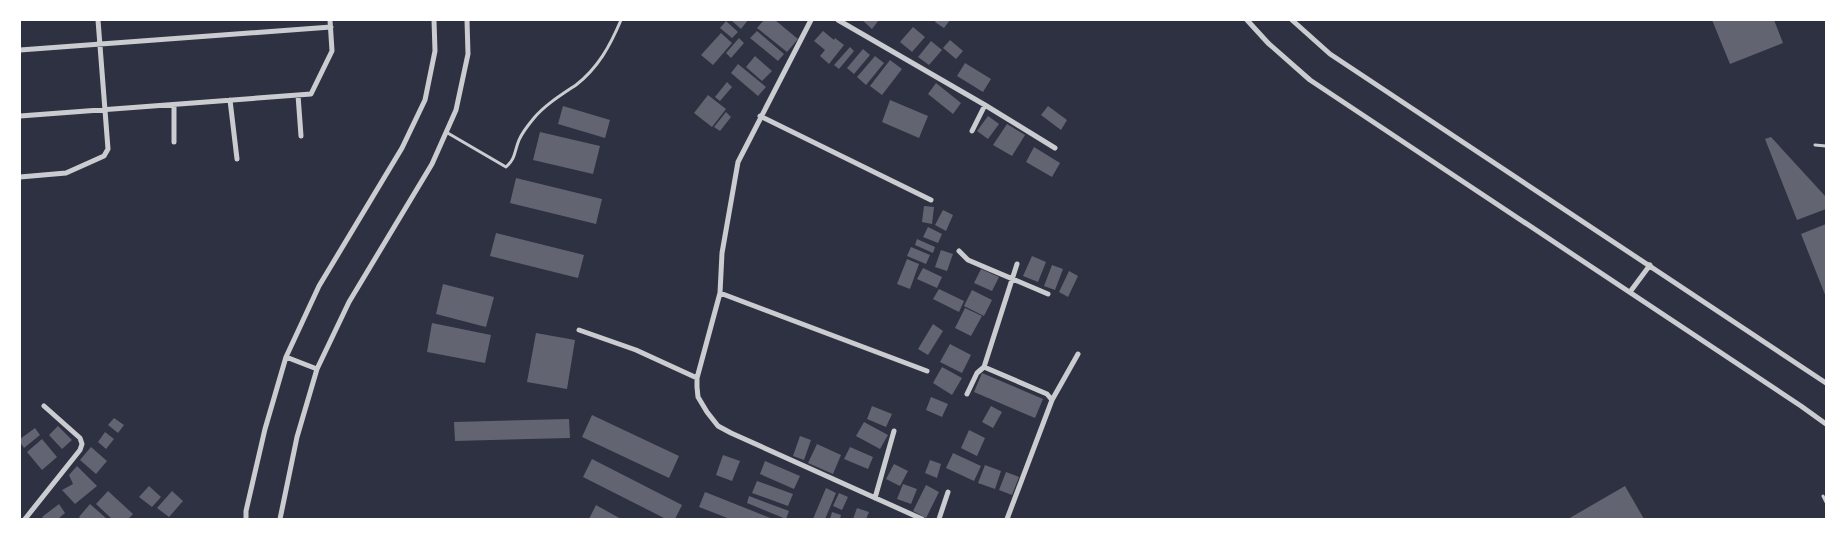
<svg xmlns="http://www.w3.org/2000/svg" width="1846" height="539" viewBox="0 0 1846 539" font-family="'PT Sans Narrow',sans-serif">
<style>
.building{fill:#626471}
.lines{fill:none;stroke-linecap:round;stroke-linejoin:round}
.service{stroke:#caccd0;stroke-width:3}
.minor{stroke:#caccd0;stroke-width:5}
</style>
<rect width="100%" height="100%" fill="#2d3142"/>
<!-- building -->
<path class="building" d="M731,20H748L741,29Z
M764,20H775L798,39L787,52L757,28Z
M862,20H879L872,29Z
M936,20H950L944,28L935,22Z
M1712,20H1774L1783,43L1730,64Z
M726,21L738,32L732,38L720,28Z
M913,27L925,37L912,52L900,42Z
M757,31L784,54L778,61L750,38Z
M823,31L834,40L835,38L844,45L829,64L820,56L825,50L814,41Z
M721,33L732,43L713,65L701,55Z
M739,38L744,43L731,58L726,53Z
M950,40L963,51L956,59L943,48Z
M931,41L942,50L929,65L918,57Z
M850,47L854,51L839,69L834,65Z
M863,49L870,55L854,74L847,68Z
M755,56L772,71L762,81L746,67Z
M875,56L884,63L866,85L857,77Z
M890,60L902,69L882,95L870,86Z
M965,63L991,79L983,92L957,76Z
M738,64L766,87L758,96L731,73Z
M727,82L732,87L720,101L715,97Z
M936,83L961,103L953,114L928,94Z
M708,95L726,109L712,127L694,113Z
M890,100L928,116L919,138L882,122Z
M563,106L610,120L605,138L558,124Z
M1048,106L1067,120L1061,130L1041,115Z
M726,112L731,117L720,131L714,127Z
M988,116L999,124L988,139L977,131Z
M1007,124L1025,135L1012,156L993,145Z
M540,132L600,146L593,174L533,160Z
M1771,137L1826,197V209L1797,220L1765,139Z
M1034,147L1060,163L1052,177L1026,162Z
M516,178L602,199L596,224L510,203Z
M924,206L934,207L932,224L922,222Z
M943,210L953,215L946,231L935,225Z
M1826,224V297L1801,234Z
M928,227L942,234L938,243L923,237Z
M496,233L584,255L578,278L490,256Z
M917,239L935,247L933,253L915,245Z
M911,247L930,255L926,264L907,256Z
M941,250L953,254L947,271L935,267Z
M1032,256L1046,262L1038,282L1023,276Z
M907,259L919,264L910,289L897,284Z
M1052,265L1063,269L1055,290L1044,286Z
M923,268L942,277L937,288L917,279Z
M981,269L999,277L992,291L974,283Z
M1069,271L1078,276L1068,297L1059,292Z
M443,284L494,297L486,327L436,314Z
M939,289L964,301L959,312L933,299Z
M972,290L992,300L984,316L964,306Z
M965,308L982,316L971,336L955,328Z
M432,323L491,335L485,363L427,352Z
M933,324L943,331L928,355L918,349Z
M536,333L575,340L567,389L527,382Z
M950,344L971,355L962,373L940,362Z
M942,367L962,378L952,395L933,383Z
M982,373L1043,399L1035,418L974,392Z
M931,397L948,404L942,417L926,410Z
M872,406L892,414L886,427L867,419Z
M991,406L1002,412L993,428L982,422Z
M592,415L679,456L669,478L582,437Z
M114,418L124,425L118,433L108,425Z
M569,419L570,438L455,441L454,422Z
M864,422L888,435L880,449L856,436Z
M58,426L72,440L62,449L49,435Z
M35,428L40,435L24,448L20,442V439Z
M969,430L985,438L977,456L961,448Z
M105,432L114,439L106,449L98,442Z
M800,436L811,440L804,460L793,456Z
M42,439L57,457L42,470L27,452Z
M817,444L841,455L833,474L808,463Z
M91,447L107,461L96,474L80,460Z
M850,447L873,457L868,469L844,459Z
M953,453L981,466L974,481L946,468Z
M723,455L740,461L732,481L716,475Z
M592,459L682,505L675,519H666L583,477Z
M930,460L941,464L937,478L925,473Z
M765,461L800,476L794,489L760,474Z
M894,464L908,471L900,486L886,479Z
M985,465L1001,471L995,489L978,483Z
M77,466L97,486L75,504L62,490L73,484L69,475Z
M1006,472L1019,477L1012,495L999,490Z
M757,481L793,494L788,506L752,493Z
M903,484L917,489L911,504L897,499Z
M926,485L939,492L926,518L913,511Z
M149,486L161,497L152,507L139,497Z
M1625,486L1644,519H1568Z
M826,488L836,493L825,519H813Z
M108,491L133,514L128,519H112L96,504Z
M172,491L183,501L169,517L157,508Z
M705,492L773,519H730L699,507Z
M839,493L848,497L842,510L833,506Z
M749,496L789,511L786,519L747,503Z
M59,504L65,513L58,519H44L42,517Z
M90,504L107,519H81L79,517Z
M596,505L621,519H589Z
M857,508L869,512L866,519H853Z
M832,512L841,515L840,519H830Z"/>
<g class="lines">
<!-- service -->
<path class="service" d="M446,132L506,167C516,158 514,152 519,140C522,133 529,124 534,118C545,105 561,95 576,85C598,68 610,46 621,20
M1815,145L1826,146
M1823,496L1826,502"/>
<!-- minor -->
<path class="minor" d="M811,20L738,162L722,253L720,293L697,378V387L698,397L707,412L718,426L731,433L922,519
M838,20L985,105L1055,148
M1247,20L1268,43L1310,80L1801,406L1826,424
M1292,20L1330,54L1826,383
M20,50L331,27
M298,95L301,136
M230,100L237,159
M174,105V142
M20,116L311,94L332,51L330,20
M760,116L931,200
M972,131L985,105
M20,177L66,173L104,156L108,149L98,20
M959,251L968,260L1048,294
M1630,292L1650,265
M720,293L927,371
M579,330L636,350L697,378
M286,357L317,369
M984,367L1017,264
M967,394L977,373L984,367L1047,394L1052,400L1007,519
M1052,400L1078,354
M875,498L894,431
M25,519L80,450L82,444L80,438L44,406
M246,519V511L265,429L286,357L319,286L402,148L425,100L435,51L434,20
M280,519L297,437L317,369L349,302L432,164L456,110L468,54L467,20
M939,519L948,492"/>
</g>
<!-- border -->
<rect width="1846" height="539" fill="none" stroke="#ffffff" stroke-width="42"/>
</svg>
